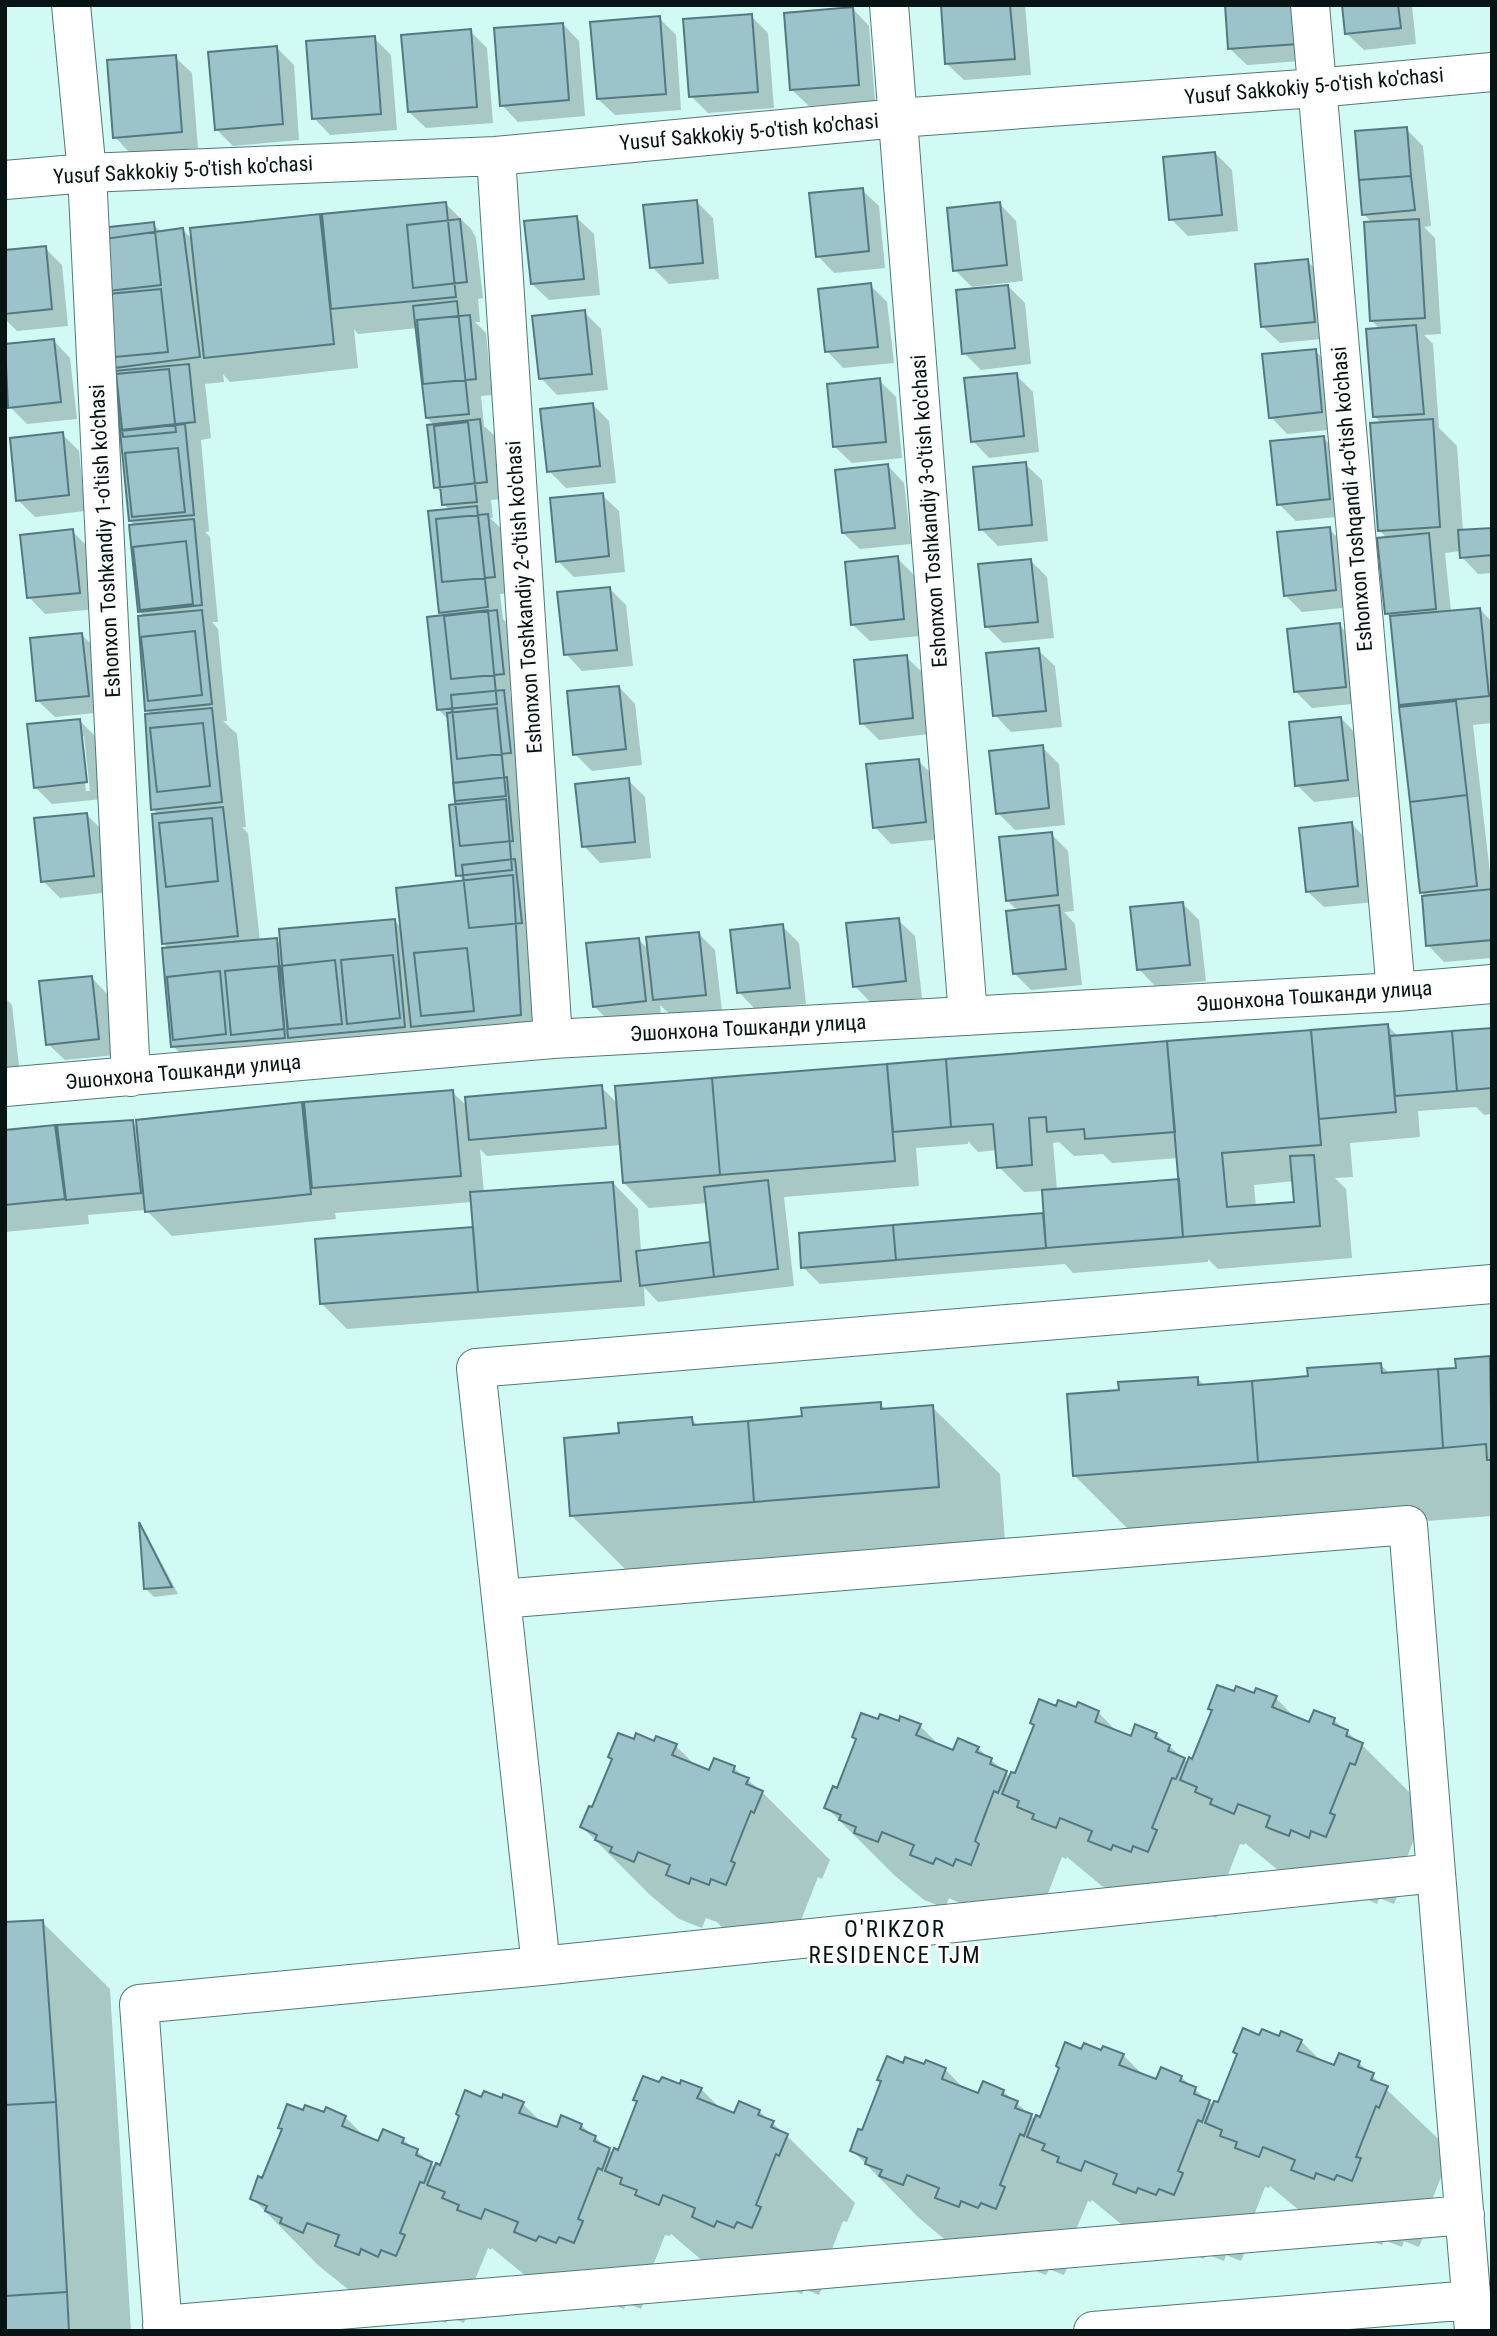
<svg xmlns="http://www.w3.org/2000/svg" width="1497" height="2336" viewBox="0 0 1497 2336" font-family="'Roboto Condensed',sans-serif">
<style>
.shadow{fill:#0003;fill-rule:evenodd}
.building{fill:#9cc2ca;stroke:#54787f;stroke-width:2}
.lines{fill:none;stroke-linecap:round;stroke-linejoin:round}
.minor-casing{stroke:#537873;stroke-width:40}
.minor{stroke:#fff;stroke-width:38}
.labels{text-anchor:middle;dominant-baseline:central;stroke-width:6;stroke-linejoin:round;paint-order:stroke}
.street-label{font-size:21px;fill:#061514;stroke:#fdfdfd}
.neighbourhood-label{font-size:23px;letter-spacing:2px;fill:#061514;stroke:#fdfdfd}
</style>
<rect width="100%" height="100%" fill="#d1faf5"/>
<!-- shadow -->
<path class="shadow" d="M942,5H1025L1031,75L964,80L947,64Z
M1309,5L1314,60L1247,65L1230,49Z
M1344,5H1412L1416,44L1364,50L1347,34Z
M853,9L869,26L875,101L809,106L792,90Z
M751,16L768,33L774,108L708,113L691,96Z
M659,18L676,35L681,110L615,115L598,99Z
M563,24L579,41L585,116L518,122L502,105Z
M470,31L487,48L493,123L426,128L409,112Z
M374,38L391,55L397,130L330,135L314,118Z
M277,48L294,65L299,140L233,146L216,129Z
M175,57L192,73L198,148L131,154L115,137Z
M1406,129L1423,146L1431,226L1424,227L1435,238L1441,334L1424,335L1433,344L1439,428L1457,446L1463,531L1492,529V573L1478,574L1462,557L1461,551L1445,553L1451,612L1480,609L1492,622V723L1473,725L1492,891V958L1444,962L1428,945L1427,897L1421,892L1404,708L1401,704L1392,619L1386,613L1388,539L1379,530L1382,424L1375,417L1381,330L1372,321L1373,224L1364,214Z
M1215,153L1232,170L1238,231L1188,236L1171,219Z
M862,190L879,206L885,268L834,273L818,256Z
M696,201L713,218L719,279L669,284L652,267Z
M446,204L471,229L476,238L483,298L478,299L480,322H475L486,333L492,395L481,396L484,426L496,437L503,499L491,500L493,518H490L505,532L511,593L500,594L503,619L513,629L520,690L510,691L511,699L520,709L545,1039L198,1071L173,1046L169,949L164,944L159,815L153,809L152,715L147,710L145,617L139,611L136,526L130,521L116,373L121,372L116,367L153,224L162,233L183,230L193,240L319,216L324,221ZM418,328L427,418L435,426L436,487L443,494L444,504L450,511L440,612L445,617L439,710L449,720L458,806V875L465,882L402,929L395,921L282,945L276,940L260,941L248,833L242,827H246L237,734L223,721H227L218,629L212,622H218L210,537L205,532L209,531L201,440L211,438L205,384L224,382L223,374L230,382L358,368L354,329L358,334Z
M1000,204L1016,221L1023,281L972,287L955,270Z
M577,218L594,234L600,295L549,300L532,284Z
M45,248L62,265L68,326L17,331L5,319V252Z
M1307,261L1324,277L1331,338L1280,343L1263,327Z
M870,285L887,302L894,363L843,368L827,351Z
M1008,286L1025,303L1031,364L981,370L964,353Z
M584,312L601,329L608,390L557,395L541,378Z
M54,341L70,358L77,419L27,424L10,407L5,346Z
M1315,351L1332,367L1338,429L1287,434L1271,417Z
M1016,375L1033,392L1039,452L989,458L973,441Z
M879,380L896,397L902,458L852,463L835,447Z
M593,405L609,421L616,483L566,488L549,471Z
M62,434L79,451L85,511L35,517L18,500Z
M1323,438L1340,454L1346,516L1296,521L1279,504Z
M1025,464L1042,480L1048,541L998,546L981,529Z
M888,466L904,483L911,544L860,549L843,533Z
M602,495L619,511L625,572L574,577L558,561Z
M1329,529L1346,546L1352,607L1302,612L1285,595Z
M72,531L89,548L96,609L45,614L29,597Z
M897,558L914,575L920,636L870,641L853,625Z
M1031,561L1047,577L1054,638L1003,643L987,627Z
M610,589L626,605L633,666L582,671L566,654Z
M1339,625L1356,642L1362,703L1312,708L1295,691Z
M82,635L99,652L105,712L55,717L38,701Z
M1038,650L1055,666L1062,727L1011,732L995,715Z
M906,657L923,673L929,734L879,740L862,723Z
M619,687L635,704L642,765L592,771L575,754Z
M1341,718L1357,735L1364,796L1314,802L1297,785Z
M80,721L96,737L103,799L52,804L35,787ZM80,736H84L90,791H86Z
M1042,747L1059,764L1065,825L1015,830L998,813Z
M918,761L935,777L942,839L891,844L875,827Z
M628,780L645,797L651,858L600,863L584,846Z
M87,815L103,831L110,892L60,898L43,881Z
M1352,824L1368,841L1374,902L1324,907L1307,891Z
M1051,834L1068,851L1074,911L1064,912L1075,924L1082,985L1031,990L1014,973L1018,911L1007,900Z
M1182,903L1199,920L1206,981L1155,986L1139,969Z
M898,920L915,936L922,998L871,1003L855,986Z
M782,926L799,943L806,1004L755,1009L739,992Z
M699,934L715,950L722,1011L672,1016L660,1005L661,1017L611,1023L594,1006L638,939L650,951Z
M92,978L108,995L115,1055L65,1060L48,1044Z
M5,998L12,1005L19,1066L5,1067Z
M1388,1026L1399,1037L1492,1029V1114L1484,1115L1476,1107L1418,1111L1420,1137L1350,1143L1353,1177L1335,1178L1346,1189L1352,1258L1218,1269L1208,1259V1262L1073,1273L1065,1264L820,1284L803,1267L1043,1215L1046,1218L1044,1191L1024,1192L999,1167L997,1150L978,1152L968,1141V1144L916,1148L919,1186L784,1197L794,1286L658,1302L644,1287L645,1306L347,1329L322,1304L475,1228L472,1202L335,1213L336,1219L172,1236L146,1210L88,1215L89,1224L5,1232V1132L55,1127L60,1133L132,1122L138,1128L302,1104L306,1109L452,1092L468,1107L601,1087L618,1104L617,1087ZM1059,1142L1074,1156L1103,1154L1112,1163L1179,1158L1181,1181L1057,1190L1053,1143ZM621,1145L624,1183L649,1208L708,1203L712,1244L641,1252L638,1209L613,1183L484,1193L480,1149L487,1156ZM1294,1181L1296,1203L1256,1207L1254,1185Z
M1489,1358L1492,1361V1516L1142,1543L1075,1476L1121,1391L1197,1378L1205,1386L1310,1378L1380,1364L1390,1374L1457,1369Z
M880,1404L887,1410L932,1407L1000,1474L1006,1554L639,1583L572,1516L621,1435L691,1419L699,1426L804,1418Z
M141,1527L146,1533L178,1594L154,1597L146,1589Z
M1235,1694L1276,1698L1296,1719L1309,1724L1334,1720L1362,1745L1429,1812L1418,1829L1398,1880L1402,1885L1394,1904L1379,1898L1377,1904L1359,1896L1357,1902L1279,1871L1245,1843L1244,1845L1240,1844L1220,1895L1224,1899L1216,1918L1201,1912L1199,1918L1127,1885L1123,1894L1102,1886L1067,1857L1066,1859L1062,1857L1042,1909L980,1922L960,1903L949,1898L945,1908L924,1900L894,1875L826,1807L879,1722L920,1726L941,1747L954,1752L978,1748L1010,1777L1016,1776L1057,1708L1077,1709L1098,1712L1118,1733L1131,1738L1156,1734L1188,1763L1193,1762L1213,1712L1210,1709Z
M635,1741L676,1746L697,1767L710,1772L734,1768L762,1792L830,1860L822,1879L818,1877L798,1928L736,1942L717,1922L706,1918L702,1928L679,1919L650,1895L582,1827Z
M42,1922L110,1989L131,2331H5Z
M1260,2037L1301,2041L1322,2062L1335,2067L1359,2063L1455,2155L1443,2172L1423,2223L1427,2227L1419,2247L1404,2241L1402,2247L1384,2240L1382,2245L1305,2215L1270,2186L1269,2188L1265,2187L1245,2238L1249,2242L1241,2261L1226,2255L1224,2261L1206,2254L1204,2259L1127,2229L1092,2200L1091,2202L1088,2201L1067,2251L1072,2256L1064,2275L1049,2269L1046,2275L1028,2268L1026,2273L949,2243L919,2218L852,2150L904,2065L945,2069L965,2090L979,2095L1003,2091L1036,2120L1041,2119L1082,2051L1123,2055L1144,2076L1158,2082L1181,2077L1214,2106L1219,2105Z
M660,2085L701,2089L722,2110L735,2115L759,2111L787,2136L855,2203L847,2222L843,2221L823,2272L827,2276L819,2295L804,2289L802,2294L784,2287L782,2293L705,2263L671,2234L670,2236L665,2235L645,2286L649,2290L641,2309L626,2303L624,2309L606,2302L604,2308L527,2277L492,2248L491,2250L488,2248L467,2299L472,2304L464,2323L449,2317L446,2323L349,2290L319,2266L252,2198L263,2180L283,2131L280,2128L304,2113L345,2117L365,2137L379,2143L403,2139L436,2168L441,2167L482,2099L523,2104L543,2124L558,2129L581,2125L614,2154L619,2152L639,2103L635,2099Z"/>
<!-- building -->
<path class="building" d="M941,5H1010L1015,59L945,64Z
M1225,5H1294L1298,44L1228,49Z
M1342,5H1398L1401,28L1345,34Z
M853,7L859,85L790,90L784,13Z
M752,14L758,92L689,97L683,19Z
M660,16L666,94L597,99L590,22Z
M563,23L569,100L500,106L494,28Z
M471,29L477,107L408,112L401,35Z
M375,36L381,114L312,119L306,41Z
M277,46L283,124L215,130L208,52Z
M176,55L182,132L113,138L107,60Z
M1407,127L1411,176L1359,180L1355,131Z
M1215,152L1222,215L1169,220L1163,157Z
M1411,176L1415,210L1362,215L1359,180Z
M863,188L869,251L816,257L809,193Z
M697,200L703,263L650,268L643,205Z
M446,202L456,297L331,309L322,214Z
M1000,202L1007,265L953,271L947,208Z
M320,214L334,344L204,358L190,228Z
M577,216L584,279L531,284L524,221Z
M460,219L467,282L413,288L407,225Z
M1419,219L1425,318L1370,321L1364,222Z
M154,222L161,285L108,291L101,228Z
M183,228L200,357L114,368L104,239Z
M46,246L52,309L5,314V250Z
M1308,259L1315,322L1261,327L1255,264Z
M871,283L878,347L825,352L818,289Z
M1008,285L1015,348L962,354L956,290Z
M161,289L168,352L115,357L108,294Z
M457,301L469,414L426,418L413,306Z
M585,310L592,374L539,379L532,316Z
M470,315L476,379L423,384L417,320Z
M1416,325L1424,414L1373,417L1366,329Z
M54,339L61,402L8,408L5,344Z
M1316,349L1322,412L1269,418L1262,354Z
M189,364L195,422L120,430L114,371Z
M169,369L176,432L123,437L116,374Z
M1017,373L1024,436L971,442L964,378Z
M880,378L886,442L833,447L827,384Z
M593,403L600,466L547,472L540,409Z
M480,419L487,482L434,488L427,425Z
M1433,419L1440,527L1378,531L1370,423Z
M468,422L477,502L442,505L434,426Z
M185,424L194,515L129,521L120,431Z
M63,432L69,495L16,501L10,438Z
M1324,436L1330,499L1277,505L1270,441Z
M178,448L185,512L132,517L125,453Z
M1026,462L1032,525L979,530L973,467Z
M888,464L895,528L842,533L835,470Z
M603,493L609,556L556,562L550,498Z
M477,506L488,607L439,613L428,511Z
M488,514L495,577L442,582L436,519Z
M194,519L202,605L138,612L129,525Z
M1330,527L1336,590L1284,596L1277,532Z
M1492,528V555L1460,558L1458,530Z
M73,529L80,593L27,598L20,535Z
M1429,533L1436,609L1385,614L1377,538Z
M186,541L193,604L140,610L133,547Z
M898,556L904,619L851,625L845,562Z
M1031,559L1038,622L985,627L978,564Z
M610,587L617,650L564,655L557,592Z
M1480,608L1489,696L1399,705L1390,616Z
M202,610L212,704L145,711L138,616Z
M488,610L497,704L437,710L427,617Z
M497,610L504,674L451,679L444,616Z
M1340,623L1346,687L1294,692L1287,629Z
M195,631L202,695L148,701L141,637Z
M82,633L89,696L36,701L30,638Z
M1039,648L1046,711L993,716L986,653Z
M907,655L913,718L860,724L854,660Z
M619,686L626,749L573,755L567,691Z
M504,690L511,753L457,759L451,695Z
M1456,701L1467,795L1410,802L1399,707Z
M212,708L222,802L151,810L145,714Z
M497,708L506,796L455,801L447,713Z
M1341,717L1348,780L1295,786L1289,722Z
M80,719L87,782L34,788L27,724Z
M203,723L210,786L157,792L150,728Z
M1043,745L1049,808L996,814L989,751Z
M919,759L926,822L873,828L866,764Z
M507,777L513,841L460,846L453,783Z
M629,778L635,842L582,847L575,784Z
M1467,795L1477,886L1420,893L1410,802Z
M506,799L512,870L456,876L449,805Z
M223,807L238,936L162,944L152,814Z
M87,813L94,876L41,882L34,818Z
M212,818L218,881L166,887L159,823Z
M1352,822L1358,886L1306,892L1299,828Z
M1052,832L1058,895L1006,901L999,837Z
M515,859L522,923L469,928L462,865Z
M513,875L521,1015L411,1027L396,888Z
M1492,889V940L1426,946L1422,896Z
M1183,902L1190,965L1137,970L1130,907Z
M1059,905L1066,969L1013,974L1006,911Z
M899,918L906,981L853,987L846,923Z
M395,919L405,1027L288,1038L279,929Z
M783,924L790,988L737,993L730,930Z
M699,932L706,995L653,1000L646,937Z
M277,938L285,1038L171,1047L162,948Z
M639,938L646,1001L593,1007L586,943Z
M467,948L474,1011L421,1016L414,953Z
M393,955L400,1018L347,1024L341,960Z
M335,960L342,1024L288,1029L281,966Z
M278,966L284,1029L231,1035L225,971Z
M220,971L226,1034L173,1040L167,977Z
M92,976L99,1039L46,1045L39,981Z
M1388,1024L1396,1112L1319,1119L1311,1030Z
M1492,1028V1088L1457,1091L1452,1031Z
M1311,1030L1321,1145L1222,1153L1227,1207L1294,1202L1290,1156L1314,1155L1320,1226L1183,1237L1167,1041Z
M1452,1031L1457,1091L1395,1096L1390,1036Z
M1167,1041L1175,1132L1085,1139L1084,1129L1047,1132L1046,1117L1029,1118L1032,1165L997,1168L993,1124L951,1127L946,1059Z
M946,1059L951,1127L893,1132L887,1064Z
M887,1064L895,1161L720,1175L712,1078Z
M712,1078L720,1175L623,1183L615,1086Z
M602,1085L606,1128L469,1140L465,1097Z
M453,1090L461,1176L312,1188L304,1102Z
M302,1102L311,1194L145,1212L136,1120Z
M133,1120L141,1193L66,1200L57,1125Z
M55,1125L65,1199L5,1205V1130Z
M1179,1179L1183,1237L1046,1248L1042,1190Z
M768,1180L778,1269L714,1277L704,1187Z
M613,1182L621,1281L478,1292L470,1192Z
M1043,1213L1046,1248L896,1260L893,1225Z
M893,1225L896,1260L801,1268L799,1233Z
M473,1227L478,1292L320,1304L315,1239Z
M710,1242L714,1277L640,1286L636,1251Z
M1490,1356L1492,1460H1487L1486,1444L1443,1448L1438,1369L1456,1368L1455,1359Z
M1381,1363L1382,1373L1438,1369L1443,1448L1258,1462L1252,1381L1308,1376L1307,1368Z
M1198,1377V1385L1252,1381L1258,1462L1073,1476L1067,1394L1119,1390L1118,1382Z
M881,1402V1409L933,1405L939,1487L754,1502L748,1421L802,1416L801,1408Z
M692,1417L693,1425L748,1421L754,1502L570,1516L564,1438L619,1433L618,1423Z
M139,1522L172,1587L144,1589Z
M1217,1685L1234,1691L1236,1686L1254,1693L1256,1688L1277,1696L1272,1707L1309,1722L1314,1710L1335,1718L1333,1724L1348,1730L1346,1736L1363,1743L1355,1765L1350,1763L1330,1813L1335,1815L1326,1837L1311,1831L1309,1838L1291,1830L1289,1836L1266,1827L1270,1816L1238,1804L1234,1814L1210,1804L1212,1799L1195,1792L1197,1787L1180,1780L1189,1757L1192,1759L1212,1710L1208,1709Z
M1039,1699L1056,1706L1058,1700L1076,1707L1078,1702L1099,1711L1095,1722L1131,1736L1135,1724L1157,1733L1155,1738L1170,1745L1168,1751L1185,1758L1176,1779L1172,1778L1152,1828L1157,1830L1148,1852L1133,1846L1131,1852L1113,1845L1111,1850L1088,1841L1092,1831L1060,1818L1056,1828L1032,1819L1034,1814L1017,1807L1019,1801L1002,1794L1011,1772L1015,1773L1034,1725L1030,1723Z
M861,1713L878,1719L880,1714L899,1721L900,1716L921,1724L916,1735L953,1750L958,1738L979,1747L976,1752L992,1758L990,1764L1007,1771L998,1793L994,1791L975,1841L979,1844L971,1865L956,1859L953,1866L936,1858L933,1864L910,1855L914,1845L882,1832L878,1842L854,1833L856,1827L839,1820L841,1815L824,1808L833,1786L837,1788L856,1739L852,1737Z
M618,1733L634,1739L636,1733L654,1741L656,1736L677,1744L672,1755L709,1770L714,1758L735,1766L733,1772L749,1778L746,1784L763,1791L754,1813L751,1811L731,1861L735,1863L726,1885L711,1879L709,1885L691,1878L689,1884L666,1875L670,1865L638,1852L634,1862L610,1852L612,1847L595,1840L597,1835L580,1827L589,1806L592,1807L612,1759L608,1757Z
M43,1920L56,2102L5,2105V1922Z
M1243,2028L1259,2035L1262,2029L1279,2036L1281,2031L1302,2040L1297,2051L1334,2065L1339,2053L1360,2061L1358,2067L1374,2073L1371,2080L1388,2086L1379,2108L1376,2106L1356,2157L1361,2158L1352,2181L1337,2175L1334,2180L1316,2173L1314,2179L1291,2170L1295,2160L1263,2147L1259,2157L1235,2148L1237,2142L1220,2136L1222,2130L1205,2123L1214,2101L1218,2102L1237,2054L1233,2052Z
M1065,2042L1081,2049L1084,2043L1101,2050L1103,2046L1124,2054L1119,2065L1156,2079L1161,2067L1182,2076L1180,2081L1196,2087L1194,2094L1210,2100L1202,2122L1198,2120L1178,2171L1183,2173L1174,2195L1159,2189L1156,2195L1138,2188L1136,2193L1113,2184L1117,2174L1085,2161L1081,2171L1057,2162L1059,2157L1042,2150L1045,2144L1027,2137L1036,2115L1040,2117L1059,2068L1056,2066Z
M887,2056L903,2063L905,2057L924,2064L926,2060L946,2068L942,2079L978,2093L983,2081L1004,2090L1002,2095L1018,2101L1015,2108L1032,2114L1024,2136L1020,2134L1000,2185L1005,2187L996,2209L981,2203L978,2208L961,2201L959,2207L935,2198L939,2188L907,2175L903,2185L879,2176L882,2170L865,2164L867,2158L850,2151L858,2129L862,2130L881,2081L877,2080Z
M643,2076L659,2082L662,2077L680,2084L681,2080L702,2088L697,2098L734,2113L739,2101L760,2110L758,2115L774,2121L771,2127L788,2134L779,2156L776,2154L756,2205L761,2207L752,2228L737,2222L734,2228L717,2221L714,2227L692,2217L695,2208L663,2195L659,2205L635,2195L637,2190L620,2184L622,2178L605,2171L614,2148L618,2150L637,2101L633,2100Z
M465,2090L481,2097L484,2091L502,2098L503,2094L524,2102L519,2113L557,2127L561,2115L582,2124L580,2129L596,2136L594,2141L610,2148L602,2170L598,2168L578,2219L583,2221L574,2243L559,2237L556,2243L539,2236L536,2241L514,2232L518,2222L485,2209L481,2219L457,2210L459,2205L442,2198L445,2192L427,2185L436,2163L440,2165L459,2116L456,2114Z
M56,2102L67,2292L5,2296V2105Z
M287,2104L303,2110L305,2105L324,2112L326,2107L346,2116L342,2126L378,2141L383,2129L404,2138L402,2143L418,2149L416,2155L432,2162L424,2183L420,2182L400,2233L405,2235L396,2256L381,2250L378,2257L361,2249L359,2255L335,2246L339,2235L307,2223L303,2233L280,2223L282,2218L265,2211L267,2206L250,2199L258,2176L262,2178L282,2129L278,2128Z
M67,2292L69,2331H5V2296Z"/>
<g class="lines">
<defs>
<path id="minor" d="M71,5L87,173L131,1077
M889,5L968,1016
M1310,5L1396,992
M496,156L553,1039
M5,180L87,173L496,156L898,118L1316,88L1492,72
M5,1087L553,1039L1396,992L1492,984
M501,1599L1408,1525L1436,1873
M541,1966L476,1368L1492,1284
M162,2325L1465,2215
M163,2331L139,2004L541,1966L1436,1873L1474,2331
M1093,2331L1471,2300"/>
</defs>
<!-- minor casing -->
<use href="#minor" class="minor-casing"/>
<!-- minor -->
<use href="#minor" class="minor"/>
</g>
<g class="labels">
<!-- street labels -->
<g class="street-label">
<text transform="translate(1314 86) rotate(-5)">Yusuf Sakkokiy 5-o'tish ko'chasi</text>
<text transform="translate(749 132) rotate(-5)">Yusuf Sakkokiy 5-o'tish ko'chasi</text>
<text transform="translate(183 170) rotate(-3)">Yusuf Sakkokiy 5-o'tish ko'chasi</text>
<text transform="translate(1352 499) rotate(-95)">Eshonxon Toshqandi 4-o'tish ko'chasi</text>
<text transform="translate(929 511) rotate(-94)">Eshonxon Toshkandiy 3-o'tish ko'chasi</text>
<text transform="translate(105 541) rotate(-93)">Eshonxon Toshkandiy 1-o'tish ko'chasi</text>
<text transform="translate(524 597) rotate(-94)">Eshonxon Toshkandiy 2-o'tish ko'chasi</text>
<text transform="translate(1314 996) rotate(-4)">Эшонхона Тошканди улица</text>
<text transform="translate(748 1028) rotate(-3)">Эшонхона Тошканди улица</text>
<text transform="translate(183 1072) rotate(-5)">Эшонхона Тошканди улица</text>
</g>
<!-- neighbourhood labels -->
<g class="neighbourhood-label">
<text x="895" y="1929">O'RIKZOR<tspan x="895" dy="26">RESIDENCE TJM</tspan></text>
</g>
</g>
<!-- border -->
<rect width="1497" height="2336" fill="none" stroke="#061514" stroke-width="14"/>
</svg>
